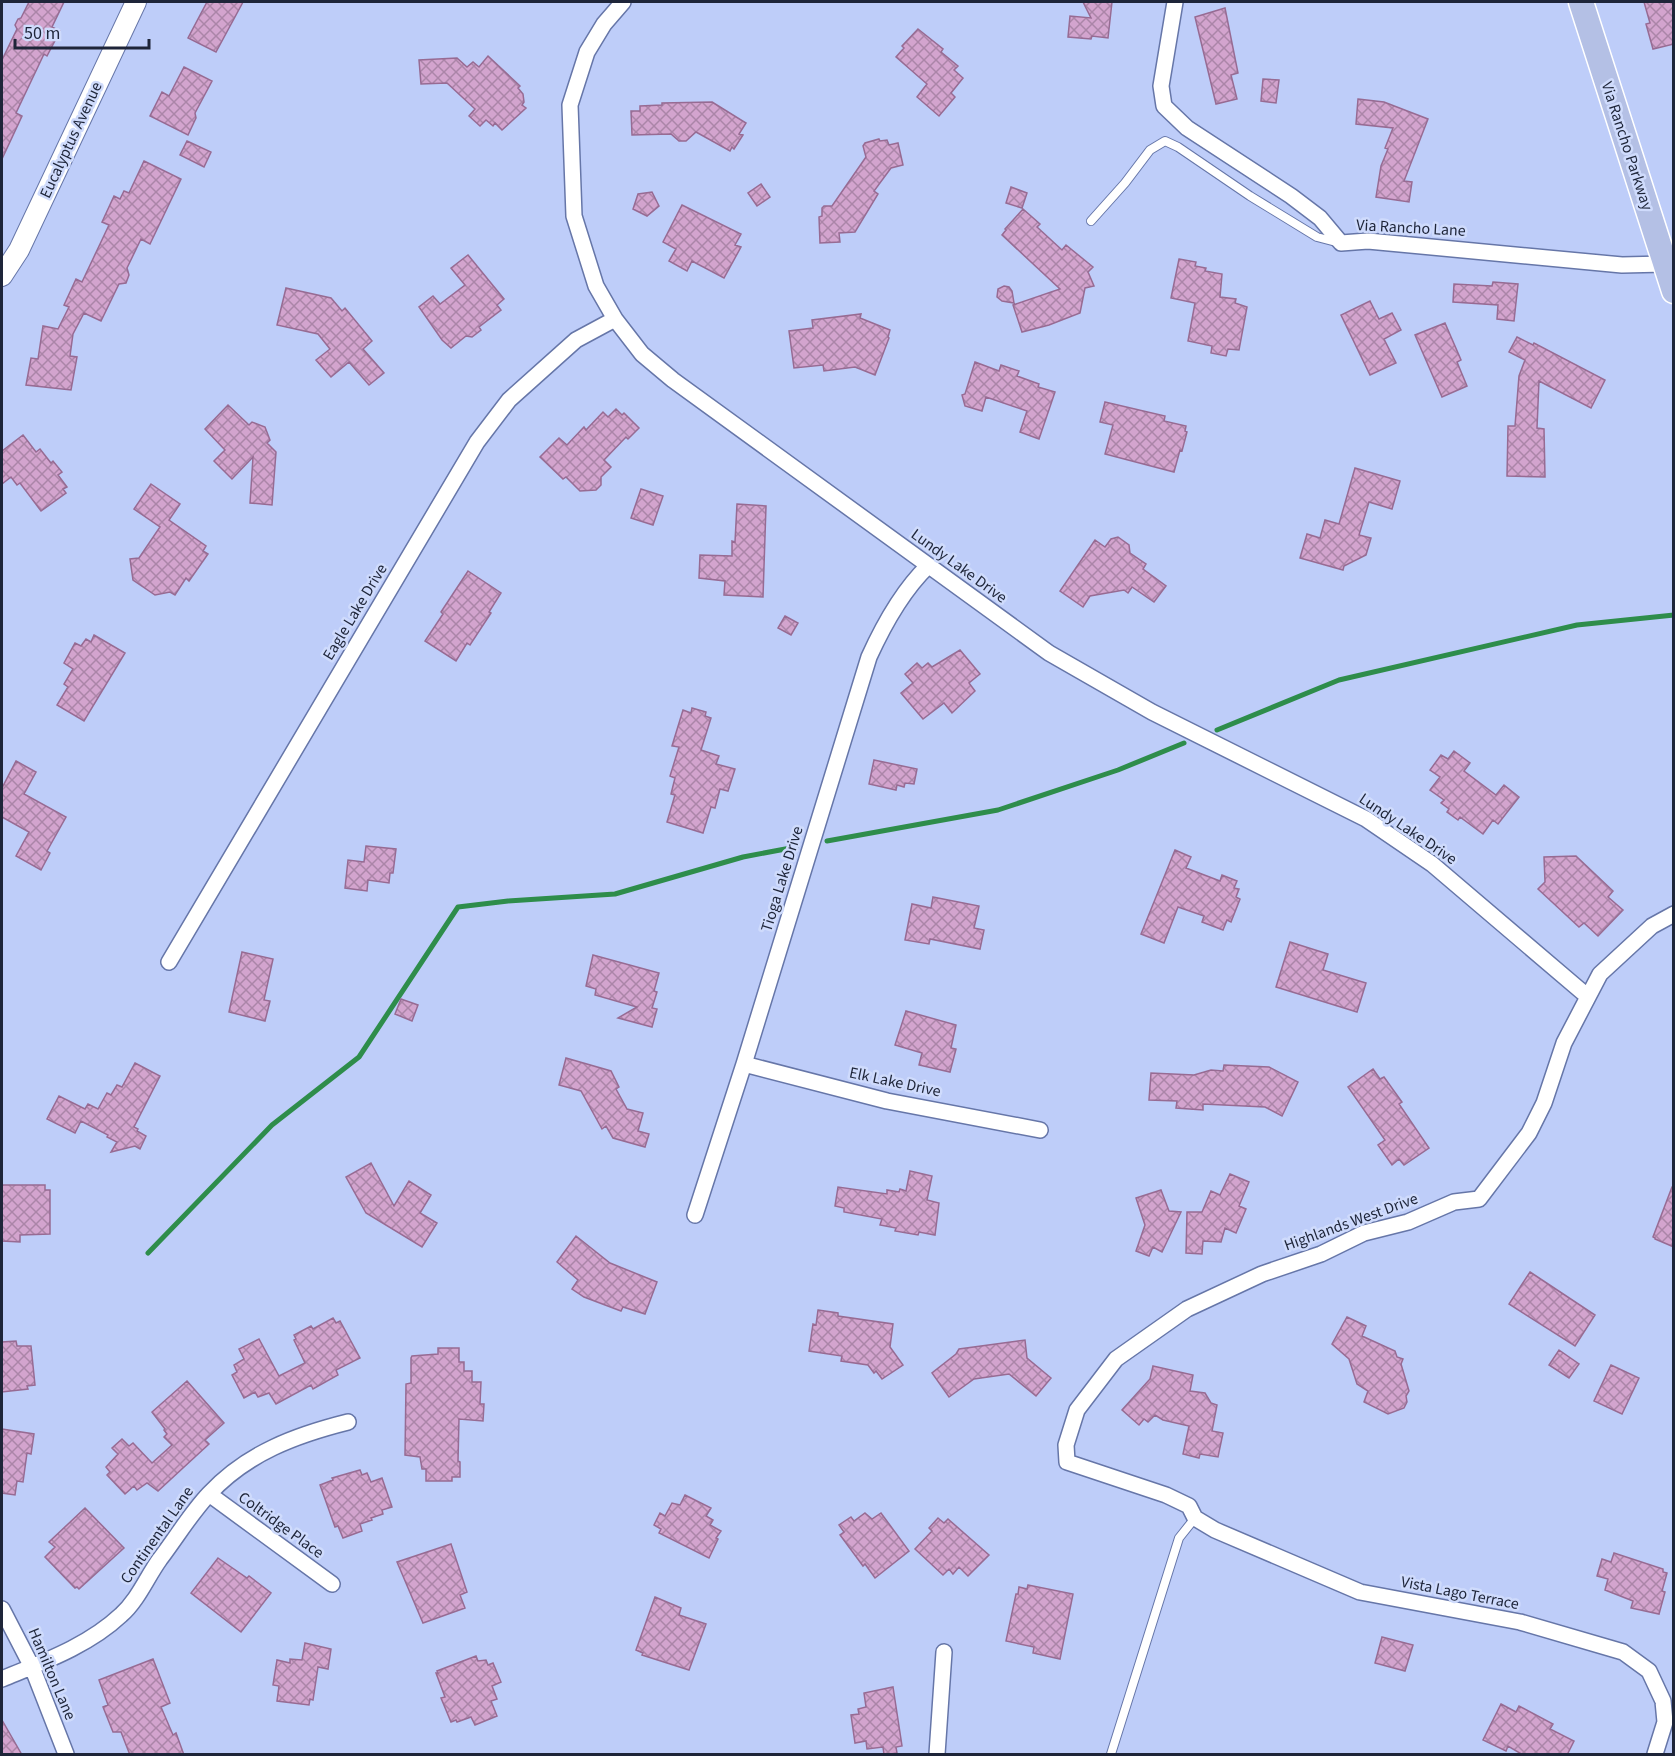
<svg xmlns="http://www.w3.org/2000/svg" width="1675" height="1756" viewBox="0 0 1675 1756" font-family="'Source Sans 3',sans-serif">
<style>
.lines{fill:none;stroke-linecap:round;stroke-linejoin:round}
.stream{stroke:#2e8d4b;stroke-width:5}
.building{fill:url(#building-cross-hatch);stroke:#976b93;stroke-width:1.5}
.service-casing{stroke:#6676a8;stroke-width:10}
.minor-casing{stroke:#6676a8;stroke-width:18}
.tertiary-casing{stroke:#6676a8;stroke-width:22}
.primary-casing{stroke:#fff;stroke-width:27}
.service{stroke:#fff;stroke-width:8}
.minor{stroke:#fff;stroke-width:15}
.tertiary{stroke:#fff;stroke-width:20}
.primary{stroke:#b4c0e5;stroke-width:24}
.labels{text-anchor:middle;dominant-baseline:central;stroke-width:5;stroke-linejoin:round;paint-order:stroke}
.street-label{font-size:16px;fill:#1e2539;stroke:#cfdbfc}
</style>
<defs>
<pattern id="building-cross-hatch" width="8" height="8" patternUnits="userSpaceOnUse" patternTransform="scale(1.5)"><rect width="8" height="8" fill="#d3a4ce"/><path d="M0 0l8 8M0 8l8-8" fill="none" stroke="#ab85a8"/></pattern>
</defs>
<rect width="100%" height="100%" fill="#becdf9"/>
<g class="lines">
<!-- stream -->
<path class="stream" d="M1217,730L1339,680L1577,625L1674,615
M827,841L998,810L1118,770L1184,743
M148,1253L272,1125L359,1057L458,907L508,901L615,894L743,857L796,847"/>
</g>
<!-- building -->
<path class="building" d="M29,2H64L52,27L60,31L47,56L44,54L16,113L22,116L2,159V60L17,29L15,25L18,19L21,18Z
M207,2H243L216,52L188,38Z
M1083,2H1112L1108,38L1092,36L1091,39L1068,37L1070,16L1091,18Z
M1644,2H1674V44L1653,49L1646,24L1650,23Z
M1225,8L1238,73L1231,75L1237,99L1216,104L1195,17Z
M918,29L943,49L941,52L958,66L954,70L963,78L951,93L955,97L939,116L917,97L927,84L896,57L904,48L902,46Z
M488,56L520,86L518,88L523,94L524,102L522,105L526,108L502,130L495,123L493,126L486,120L480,126L469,116L475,109L447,83L421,84L419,60L457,58L467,67L473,62L479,67Z
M184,67L212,81L195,113L196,118L188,135L150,116L162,92L169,96Z
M1263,79L1279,80L1276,103L1261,101Z
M1358,99L1384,102L1428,119L1404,181L1412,182L1409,202L1376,197L1381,166L1388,149L1385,148L1393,128L1356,124Z
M712,102L746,123L739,134L743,135L734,149L732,147L730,151L696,132L686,141H679L671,134L632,135L631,111H640V106L662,105V103Z
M879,139L880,141L887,140L889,145L898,143L903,165L891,168L874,191L878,194L855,232L839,233L840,242L820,243L819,217L822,216V208L824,206H832L866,157L863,146L865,143Z
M187,141L211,152L204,167L180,155Z
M144,161L181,179L150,244L141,239L127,268L129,275L126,283L119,284L101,321L84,313L73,334L70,356L77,357L71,390L26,385L31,358L38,359L43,326L58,329L69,307L64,305L76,279L82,282L109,225L102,222L114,196L120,199L124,191L129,193Z
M761,184L770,197L757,206L748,193Z
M1011,187L1027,193L1022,208L1006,203Z
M652,192L659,206L647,216L633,209L638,194Z
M682,205L741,234L735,245L741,247L724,278L692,261L687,271L669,261L676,249L663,242Z
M1023,209L1040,224L1037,227L1062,250L1066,245L1093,267L1088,272L1094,286L1085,288L1080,313L1049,325L1022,332L1013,305L1060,289L1002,235L1006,230L1005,229Z
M468,255L504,299L497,305L501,310L479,327L481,330L472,337L466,336L451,348L442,340L419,307L433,296L440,304L465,285L451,268Z
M1179,259L1196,262L1195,266L1206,268L1205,271L1222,274L1220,297L1236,299L1235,303L1247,307L1239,350L1228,349L1226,356L1211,353L1212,346L1188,341L1195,303L1171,298Z
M1493,282L1518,284L1514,321L1497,319L1498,305L1453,302L1454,284L1492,286Z
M1004,286L1009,287L1012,291L1014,303L1002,301L997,297L998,289Z
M286,288L331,298L342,311L345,308L372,341L363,349L384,373L369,385L349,362L331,377L316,360L330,349L318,334L277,325Z
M1370,301L1379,319L1392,313L1401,330L1384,339L1396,363L1370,375L1341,315Z
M861,314L860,318L890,330L888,337L889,338L875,375L855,367L824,371L823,365L794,368L789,331L813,328L812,320Z
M1445,323L1461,360L1457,362L1467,386L1442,397L1415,335Z
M1517,337L1533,345L1534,343L1605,380L1591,408L1539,381L1537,428L1544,429L1545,477L1507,476L1508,426H1515L1519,376L1525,360L1509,352Z
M975,362L999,371L1001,365L1019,371L1017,376L1039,384L1038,387L1055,392L1039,439L1020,432L1027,411L986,397L982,411L965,406L962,395L965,394Z
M1105,402L1165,416L1164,421L1186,426L1185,431L1187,432L1182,451L1180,450L1174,472L1105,454L1113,425L1100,422Z
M228,405L249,425L252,422L265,427L270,440L267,443L276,452L272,505L250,503L253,457L232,479L214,461L225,450L205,429Z
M616,409L622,415L624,413L639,428L628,439L626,437L604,460L611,467L601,477V485L596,490L580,491L566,477L563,479L540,457L559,438L567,445L584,427L586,430L603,412L608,417Z
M23,435L36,452L40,449L51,463L53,461L62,472L58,475L67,487L63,489L66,493L41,511L20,483L17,485L11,477L2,484V451Z
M1355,468L1400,481L1392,509L1369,502L1359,535L1371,538L1366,555L1344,566L1343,570L1300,558L1307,534L1320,538L1325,520L1339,524Z
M151,484L180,504L169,520L206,546L203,551L208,554L189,581L186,578L175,595L170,592L155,595L133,580L130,559L139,558L160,527L134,509Z
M641,489L663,496L653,525L631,518Z
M737,504L766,506L763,597L724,595L725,581L699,578L700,555L732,556V541L735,542Z
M1118,537L1129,545L1130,553L1146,564L1143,569L1166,586L1154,602L1132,587L1128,593L1124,590L1090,596L1083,607L1060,591L1095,540L1105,547L1111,539Z
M468,571L501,593L489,612L491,613L470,645L467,643L456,661L425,641L443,614L441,612Z
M785,616L798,623L791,635L778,628Z
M94,635L125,653L84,721L57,705L68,687L64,684L73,669L64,663L75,643L81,646L86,639L91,642Z
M960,650L980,674L969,683L975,691L952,713L944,703L923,719L901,693L913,683L905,674L917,663L922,668L928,663L932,667Z
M692,708L706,712L705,716L711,718L701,750L719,756L716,764L735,769L728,791L720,789L715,808L711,807L703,833L667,822L675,795L671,794L675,778L670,776L679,747L672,746L683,710L691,713Z
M1454,751L1470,763L1464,771L1496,795L1504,785L1519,797L1498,824L1493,820L1483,834L1460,817L1458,820L1447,812L1449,809L1441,803L1444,800L1430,790L1440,777L1430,770L1441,755L1448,759Z
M874,760L917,769L914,784L905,783L904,787L897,785L896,790L869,784Z
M16,761L36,772L24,794L66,817L47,851L50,853L41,870L16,856L29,832L2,817V788Z
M366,846L396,849L393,873H390L389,883L368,880L367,891L345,888L348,860L364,862Z
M1175,850L1191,857L1186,868L1220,881L1222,875L1237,881L1234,888L1239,889L1236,897L1240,899L1231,922L1227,920L1223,930L1202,922L1204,916L1178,907L1164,943L1141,934Z
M1576,856L1613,891L1608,897L1623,910L1598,936L1584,923L1579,927L1538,889L1545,882L1544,857Z
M933,897L979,906L974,928L984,930L980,949L930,939L929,944L905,940L912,904L931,908Z
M1290,942L1328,954L1323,970L1366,983L1357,1012L1276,987Z
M242,952L273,959L264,1000L270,1001L265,1021L229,1012Z
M593,955L659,973L654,991L657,992L652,1008L657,1009L652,1027L618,1018L637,1007L595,995L596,989L586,986Z
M401,999L418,1005L412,1021L395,1014Z
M906,1011L956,1025L951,1048L956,1049L950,1072L919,1065L922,1053L895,1045Z
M566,1058L611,1071L619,1087L616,1089L627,1109L643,1113L638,1131L649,1134L645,1147L613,1138L606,1126L602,1129L581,1091L559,1085Z
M135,1063L160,1076L134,1127L138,1129L137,1131L146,1136L140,1149L135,1146L111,1152L117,1142L107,1137L108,1135L81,1121L75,1133L47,1119L59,1096L85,1109L88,1104L98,1109L107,1093L111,1095L117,1085L122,1087Z
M1224,1065L1269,1067L1298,1082L1282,1116L1265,1107L1203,1104V1110L1176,1108L1177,1101L1149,1100L1151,1073L1194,1075L1211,1070L1223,1071Z
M1373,1069L1380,1079L1384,1077L1402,1102L1399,1104L1429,1148L1404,1165L1399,1159L1392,1165L1378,1145L1385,1140L1348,1087Z
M371,1163L394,1206L409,1181L431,1195L420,1213L437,1223L422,1247L366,1213L346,1177Z
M910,1171L932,1176L927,1200L939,1203L935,1235L919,1232L918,1235L895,1231L896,1228L880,1225L882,1219L844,1212V1208L835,1206L838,1187L887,1194V1190L899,1192L900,1189L906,1191Z
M1230,1174L1249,1182L1239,1206L1246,1209L1236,1233L1225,1228L1221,1242L1203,1241L1202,1254L1186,1253L1187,1212H1202L1211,1191L1220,1195Z
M2,1185H45V1190H50V1234L20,1235V1242L2,1241Z
M1672,1187H1674V1247L1655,1239V1238L1653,1237Z
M1161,1190L1169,1211L1181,1212L1162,1252L1153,1247L1149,1256L1136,1251L1145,1225L1136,1198Z
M576,1236L610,1263L657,1282L645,1314L623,1307L621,1311L584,1297L572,1289L578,1280L557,1262Z
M1530,1272L1595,1315L1575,1346L1509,1304Z
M818,1310L838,1313V1316L893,1324L890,1347L903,1365L882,1379L876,1371L874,1373L868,1365L841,1361L842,1356L809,1351L813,1324L816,1325Z
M1347,1317L1366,1326L1362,1336L1395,1351L1397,1357L1403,1359L1401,1364L1409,1391L1406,1396L1407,1402L1404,1408L1388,1414L1364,1402L1368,1391L1357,1384L1349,1359L1332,1344Z
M333,1318L336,1323L340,1321L360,1358L336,1370L338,1375L313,1389L311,1385L276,1404L269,1393L258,1397L255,1392L244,1398L232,1375L237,1372L234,1365L244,1359L239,1349L259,1339L279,1376L305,1363L294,1340L296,1339L294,1335L311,1326L313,1329Z
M1025,1340L1027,1358L1051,1378L1036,1396L1009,1374L974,1379L949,1397L932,1373L956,1354L959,1349Z
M16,1341L17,1346H31L35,1385L27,1386L28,1389L2,1392V1342Z
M438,1348H459V1362H464V1371H472V1382H481L480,1404H484L483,1421L459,1419L458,1461L460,1462V1477H452V1481H426V1469H422L420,1457L405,1455L406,1384L411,1383V1358L412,1356L438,1354Z
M1559,1350L1579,1364L1569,1378L1549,1365Z
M1611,1365L1639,1378L1622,1414L1594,1401Z
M1153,1366L1193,1375L1190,1391L1205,1393L1211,1403L1217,1405L1212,1431L1223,1433L1218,1457L1200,1454L1199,1458L1183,1454L1189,1426L1163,1420L1155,1415L1148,1422L1144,1419L1139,1425L1122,1410L1150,1379Z
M187,1381L224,1423L205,1440L209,1444L158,1491L147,1483L137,1490L134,1486L125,1494L107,1475L110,1472L106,1467L118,1454L112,1448L122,1439L129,1446L133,1443L152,1463L172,1445L164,1437L167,1434L164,1430L165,1429L152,1412Z
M2,1429L34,1434L31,1454L27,1453L23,1482L17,1481L15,1495L2,1493Z
M360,1470L362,1475L367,1473L371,1482L382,1478L392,1507L382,1510L383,1514L371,1518L372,1520L360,1524L362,1531L343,1538L338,1526L335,1527L320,1485L333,1480L332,1478Z
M685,1495L711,1508L706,1516L713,1520L710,1525L721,1531L716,1538L718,1539L709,1558L659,1533L661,1529L654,1525L660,1513L665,1516L672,1503L680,1505Z
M85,1508L124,1548L79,1589L77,1587L75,1588L45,1557L55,1547L49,1542Z
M865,1513L872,1519L881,1513L909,1551L875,1578L865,1564L863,1566L840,1535L844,1532L839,1525L851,1517L854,1521Z
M938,1518L944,1523L948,1519L989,1555L968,1576L959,1567L953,1574L949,1569L943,1575L915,1549L932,1531L929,1528Z
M451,1544L467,1592L460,1595L465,1608L423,1623L397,1562Z
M1614,1553L1663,1569V1572L1667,1573L1662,1591L1665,1592L1659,1614L1631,1608L1633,1601L1605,1590L1608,1579L1597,1576L1602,1559L1611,1562Z
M218,1558L247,1578L249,1576L271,1593L241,1632L191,1593Z
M1028,1585L1073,1594L1060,1659L1033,1653L1034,1647L1006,1641L1016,1594H1018L1019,1587L1027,1589Z
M655,1597L681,1608L679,1615L706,1624L689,1670L642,1655L643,1653L636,1650Z
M1382,1637L1413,1645L1405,1671L1375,1663Z
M305,1643L331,1649L328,1669L318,1667L313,1700L310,1699L309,1705L277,1701L279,1686L273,1685L277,1660L290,1663V1659L302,1660Z
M476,1656L478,1661L486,1660L488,1665L493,1663L501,1682L492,1686L497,1699L491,1701L497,1716L475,1725L471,1717L457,1722L456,1720L451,1722L441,1698L445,1697L436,1673H438L437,1671Z
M153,1659L170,1703L161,1707L173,1735L176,1733L184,1755H130L121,1732H113L103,1707L108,1705L99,1680Z
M893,1687L902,1746L896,1747L897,1753L884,1755L883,1747L867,1749L866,1741L855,1743L851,1715L859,1714L858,1709L866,1707L864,1693Z
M1501,1704L1516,1712L1519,1706L1553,1724L1550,1729L1574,1741L1567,1755H1523L1508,1746L1506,1751L1483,1740Z
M2,1720L22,1755H2Z"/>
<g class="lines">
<defs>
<path id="service" d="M1091,221L1125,183L1150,150L1165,141L1178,147L1250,196L1317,237L1336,242
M1111,1754L1179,1538L1195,1518"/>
<path id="minor" d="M623,2L604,24L587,52L570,105L574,216L596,286L615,319L642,354L673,380L1049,653L1152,712L1366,819L1432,864L1587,996
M1175,2L1161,86L1164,106L1187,128L1291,196L1320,218L1341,243L1368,241L1622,265L1665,264L1671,262
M169,962L477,442L509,400L576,340L615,319
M744,1064L887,1101L1040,1130
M695,1215L744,1064L869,657C884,624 902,591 928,566
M209,1494L332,1584
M2,1609L32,1667L66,1754
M2,1679C43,1662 88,1646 121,1615C138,1600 147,1577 160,1559C176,1538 191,1513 209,1494C247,1453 296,1435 348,1422
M937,1754L944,1652
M1655,1754L1665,1722L1663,1701L1649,1671L1623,1652L1520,1622L1360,1592L1215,1530L1195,1518L1189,1506L1166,1495L1067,1462L1066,1445L1077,1410L1116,1359L1187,1309L1262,1274L1321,1254L1364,1233L1408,1222L1454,1202L1479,1199L1529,1133L1544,1103L1564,1043L1600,974L1652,926L1674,914"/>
<path id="tertiary" d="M2,276L19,250L136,2"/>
<path id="primary" d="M1581,2L1674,291"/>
</defs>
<!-- service casing -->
<use href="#service" class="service-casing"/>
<!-- minor casing -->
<use href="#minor" class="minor-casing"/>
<!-- tertiary casing -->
<use href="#tertiary" class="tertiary-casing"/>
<!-- primary casing -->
<use href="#primary" class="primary-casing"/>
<!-- service -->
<use href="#service" class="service"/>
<!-- minor -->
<use href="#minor" class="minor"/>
<!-- tertiary -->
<use href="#tertiary" class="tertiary"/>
<!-- primary -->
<use href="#primary" class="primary"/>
</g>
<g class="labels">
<!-- street labels -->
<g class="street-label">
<text transform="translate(71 140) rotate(-65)">Eucalyptus Avenue</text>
<text transform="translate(1627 146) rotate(72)">Via Rancho Parkway</text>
<text transform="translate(1411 228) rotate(3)">Via Rancho Lane</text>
<text transform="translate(959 566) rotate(36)">Lundy Lake Drive</text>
<text transform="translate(355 612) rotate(-59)">Eagle Lake Drive</text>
<text transform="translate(1408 829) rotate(34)">Lundy Lake Drive</text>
<text transform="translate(782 879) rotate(-73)">Tioga Lake Drive</text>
<text transform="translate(895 1082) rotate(12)">Elk Lake Drive</text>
<text transform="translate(1351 1222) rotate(-20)">Highlands West Drive</text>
<text transform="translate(281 1525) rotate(36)">Coltridge Place</text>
<text transform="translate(157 1535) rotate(-55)">Continental Lane</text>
<text transform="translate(1460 1593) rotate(11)">Vista Lago Terrace</text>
<text transform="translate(52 1674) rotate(67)">Hamilton Lane</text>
</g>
</g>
<!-- border -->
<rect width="1675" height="1756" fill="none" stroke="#1e2539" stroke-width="6"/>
<!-- scale -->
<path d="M15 39v9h134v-9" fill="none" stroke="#1e2539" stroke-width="3"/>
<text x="24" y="39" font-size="18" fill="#1e2539" stroke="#cfdbfc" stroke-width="4.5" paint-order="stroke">50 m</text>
</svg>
